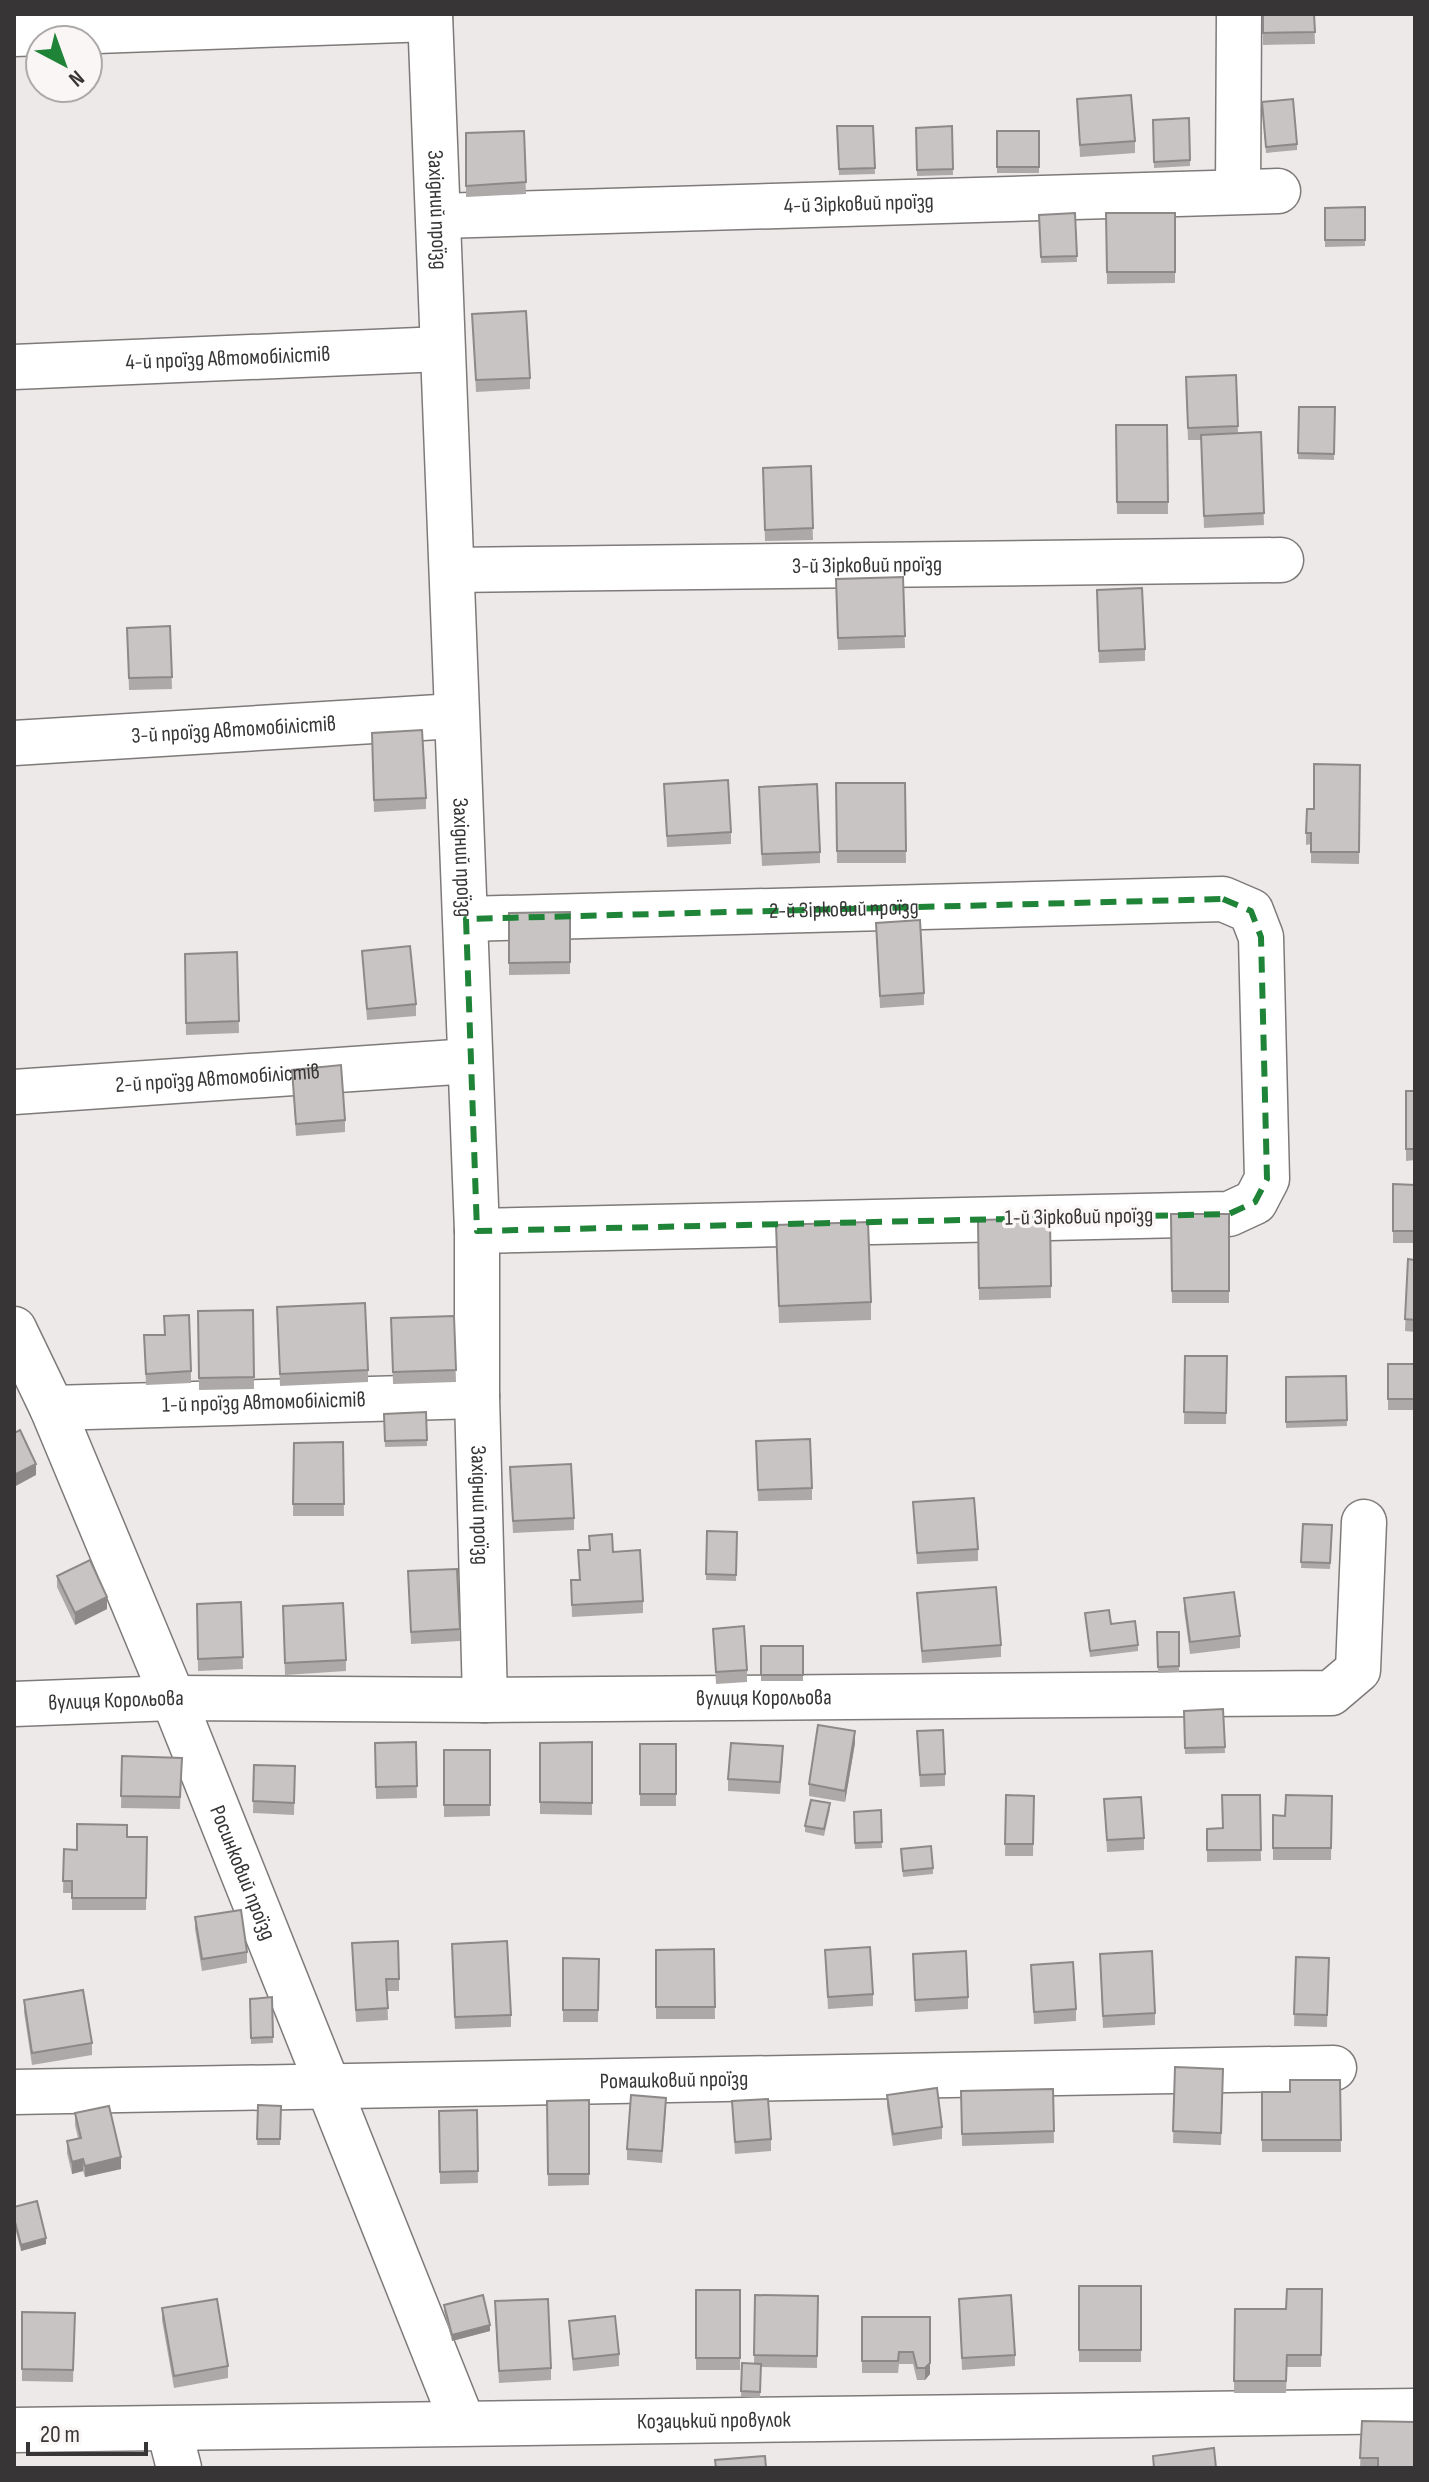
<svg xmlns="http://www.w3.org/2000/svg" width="1429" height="2482" viewBox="0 0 1429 2482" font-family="'Sofia Sans Condensed',sans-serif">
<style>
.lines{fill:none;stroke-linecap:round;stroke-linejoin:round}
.minor-casing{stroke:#7e7a7a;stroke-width:47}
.minor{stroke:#fff;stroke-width:44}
.wall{fill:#aca9a8}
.shaded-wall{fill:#8c8988}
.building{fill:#c8c4c3;stroke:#8c8988;stroke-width:2}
.marked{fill:none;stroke:#208438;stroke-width:6;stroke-dasharray:16 10;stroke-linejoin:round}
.labels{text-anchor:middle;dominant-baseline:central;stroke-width:7;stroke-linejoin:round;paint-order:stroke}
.street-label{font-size:22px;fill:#373535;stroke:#fbf6f6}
</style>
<rect width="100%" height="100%" fill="#ede9e8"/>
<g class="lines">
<defs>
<g id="minor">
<path id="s1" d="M430,14L477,1231V1396L485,1700"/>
<path d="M14,34L430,19"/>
<path d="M1238,191L1239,14"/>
<path id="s2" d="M439,216L1278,191"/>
<path id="s3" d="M14,367L442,349"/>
<path id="s4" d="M453,570L1281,560"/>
<path id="s5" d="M14,743L455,716"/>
<path id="s6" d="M466,919L1223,899L1251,911L1261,937L1267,1179L1255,1202L1229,1214L477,1231"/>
<path id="s7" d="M14,1092L470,1061"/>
<path id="s8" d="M14,1329L52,1408L173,1698L462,2421"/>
<path id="s9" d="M52,1408L477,1396"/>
<path id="s10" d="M14,1704L173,1698L485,1700L1331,1693L1358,1670L1364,1522"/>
<path id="s11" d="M14,2092L1334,2068"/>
<path d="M169,2429L179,2468"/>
<path id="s12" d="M14,2430L1415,2411"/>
</g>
</defs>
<!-- minor casing -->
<use href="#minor" class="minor-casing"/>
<!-- minor -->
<use href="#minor" class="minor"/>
</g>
<!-- wall -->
<path class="wall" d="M1263,14H1314L1315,44L1263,45Z
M1077,99L1135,141V153L1080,157Z
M1262,108L1297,144V150L1266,153Z
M1153,120L1190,160V166L1154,168Z
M837,126H873L875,174L839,175Z
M952,126L953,175L917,176L916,128Z
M524,131L526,194L466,197V133Z
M997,131H1039V173H997Z
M1365,207V246L1325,247V208Z
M1075,213L1077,262L1041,263L1039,215Z
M1106,213H1175V283L1107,284Z
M472,314L530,378V389L476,392Z
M1236,375L1238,433L1261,432L1264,525L1204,528L1201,440H1188L1186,389Z
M1299,407H1335L1334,460L1298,459Z
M1116,425H1167L1168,514H1117Z
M811,466L813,540L765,541L763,468Z
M903,577L905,648L838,650L836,579Z
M1097,590L1145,649V661L1099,663Z
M170,626L172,689L129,690L127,628Z
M372,733L426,798V809L374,812Z
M1360,765L1359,864L1311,863V844L1306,845V833L1314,809Z
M836,783H905L906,863H837Z
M664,784L731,832V844L667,847Z
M759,799L820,852V863L762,866Z
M570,912V974L509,975V913Z
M876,923L924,993V1005L880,1008Z
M362,951L416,1004V1016L367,1020Z
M237,952L239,1033L186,1035L185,954Z
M292,1070L345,1120V1132L296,1136Z
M1406,1091H1415V1160L1406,1161Z
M1393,1184L1415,1185V1243H1393Z
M1171,1214H1229V1303H1172Z
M1050,1218L1051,1298L979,1300L978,1220Z
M776,1225L871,1302V1320L779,1323Z
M1408,1259L1415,1260V1332L1405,1331Z
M253,1310L254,1389L199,1390L198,1311Z
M164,1316L191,1371V1383L146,1385L144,1335H165Z
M454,1316L456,1382L393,1384L391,1318Z
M277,1318L368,1370V1382L280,1386Z
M1185,1356H1227L1226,1424H1184Z
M1388,1364H1415V1410H1388Z
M1346,1376L1347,1426L1286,1428V1377Z
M426,1412L427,1446L385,1447L384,1414Z
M756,1441L812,1488V1500L758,1501Z
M343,1442L344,1516H293L294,1443Z
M510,1479L574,1518V1530L513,1533Z
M913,1502L978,1549V1561L917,1564Z
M1303,1524L1332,1525L1330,1569L1301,1568Z
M707,1531L737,1532L736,1581L706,1580Z
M589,1536L613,1552L643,1601V1613L572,1617L571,1580H579L589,1550Z
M408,1571L460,1629V1641L411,1644Z
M57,1576L107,1609L75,1625L57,1587Z
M917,1593L1001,1645V1657L922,1663Z
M1184,1598L1240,1636V1648L1190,1654L1184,1610Z
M241,1602L243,1669L198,1671L197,1604Z
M1085,1613L1138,1645V1651L1090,1657Z
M283,1618L346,1660V1671L285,1675Z
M713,1629L747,1670V1682L716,1684Z
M1157,1632H1179V1672L1158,1673Z
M761,1646H803V1681H761Z
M1223,1709L1225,1753L1185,1754L1184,1711Z
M917,1731L945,1774V1786L920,1787Z
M416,1742L417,1798L376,1799L375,1743Z
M592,1742V1815L540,1814V1743Z
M855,1743L845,1802L809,1796V1784Z
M640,1744H676V1806H640Z
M444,1750H490V1816L444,1817Z
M122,1756L182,1758L180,1809L121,1808Z
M783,1758L780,1794L728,1791V1779Z
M254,1765L295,1766L294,1815L253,1813Z
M1006,1795L1034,1796L1033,1856H1005Z
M1260,1795L1261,1861L1207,1862V1829L1223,1828Z
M1332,1796L1331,1860H1273V1815L1285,1816Z
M1104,1799L1144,1838V1850L1107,1852Z
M830,1809L824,1836L805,1832V1826Z
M881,1810L882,1848L855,1849L854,1812Z
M127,1837H147L146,1910H72V1893H63L64,1849L77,1850Z
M901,1849L933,1868V1874L903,1877Z
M195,1917L247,1952V1963L202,1971L195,1929Z
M352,1943L399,1979V1991H387L388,2020L356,2022Z
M714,1949L715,2019H656V1950Z
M825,1950L873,1994V2006L828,2009Z
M913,1954L968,1997V2009L915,2012Z
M452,1956L511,2015V2027L455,2029Z
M1296,1957L1329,1958L1327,2027L1294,2026Z
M563,1958L599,1959L598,2022H563Z
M1031,1965L1076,2009V2021L1034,2024Z
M1100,1966L1155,2013V2025L1103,2028Z
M272,1997L273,2043L251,2044L250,1999Z
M24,2000L92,2043V2055L32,2065L24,2012Z
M1175,2067L1223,2069L1221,2145L1173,2143Z
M1340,2080L1341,2152H1262V2092H1290Z
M1053,2089L1054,2143L962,2146L961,2091Z
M887,2095L942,2127V2139L893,2146L887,2106Z
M589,2100V2185L548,2186L547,2101Z
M732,2101L771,2139V2151L735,2154Z
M258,2105L281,2106L280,2145H257Z
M666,2109L662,2163L627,2160V2149Z
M477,2110L478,2183L440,2184L439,2111Z
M75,2113L121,2169L85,2177L83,2171L72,2174L67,2153V2141L78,2138L75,2125Z
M14,2207L46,2244L21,2251L14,2224Z
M1079,2286H1141V2362H1079Z
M1322,2289L1321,2367H1287L1286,2393H1234L1235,2309H1286Z
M696,2290H740V2370H696Z
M755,2295L818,2296L817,2368L761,2367L760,2398L741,2397L742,2363H754Z
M959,2299L1015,2355V2366L962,2370Z
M444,2305L490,2331L452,2341L444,2311Z
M162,2308L228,2366V2378L174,2388L162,2320Z
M22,2312L75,2313L73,2382L22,2381Z
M495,2313L551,2368V2380L499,2383Z
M862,2317H930V2374L925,2380H917L913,2364H899L898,2373H862Z
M569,2321L619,2354V2366L573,2371Z
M1362,2421L1415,2468H1360Z"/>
<!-- shaded-wall -->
<path class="shaded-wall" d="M36,1464V1475L14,1487V1475Z
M107,1597V1609L75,1625V1613Z
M855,1731V1743L845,1802V1791Z
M121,2157V2169L85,2177V2166Z
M83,2159V2171L72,2174V2162Z
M46,2238V2244L21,2251V2245Z
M490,2325V2331L452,2341V2335Z
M930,2363V2374L925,2380V2368Z"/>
<!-- building -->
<path class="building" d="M1263,14H1314L1315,32L1263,33Z
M1131,95L1135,141L1080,145L1077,99Z
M1293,99L1297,144L1266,147L1262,102Z
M1189,118L1190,160L1154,162L1153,120Z
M837,126H873L875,168L839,169Z
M952,126L953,169L917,170L916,128Z
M524,131L526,182L466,186V133Z
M997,131H1039V167H997Z
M1365,207V240H1325V208Z
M1075,213L1077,256L1041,257L1039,215Z
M1106,213H1175V272H1107Z
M526,311L530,378L476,380L472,314Z
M1236,375L1238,426L1188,428L1186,377Z
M1299,407H1335L1334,454L1298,453Z
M1116,425H1167L1168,502H1117Z
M1261,432L1264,513L1204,516L1201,435Z
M811,466L813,528L765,530L763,468Z
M903,577L905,636L838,638L836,579Z
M1142,588L1145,649L1099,651L1097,590Z
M170,626L172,677L129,678L127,628Z
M422,730L426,798L374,800L372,733Z
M1314,764L1360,765L1359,852H1311V833H1306L1307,809H1314Z
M728,780L731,832L667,836L664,784Z
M836,783H905L906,851H837Z
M817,784L820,852L762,854L759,787Z
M570,912V962L509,963V913Z
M920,920L924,993L880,996L876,923Z
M410,946L416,1004L367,1009L362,951Z
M237,952L239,1021L186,1023L185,954Z
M341,1065L345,1120L296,1124L292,1070Z
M1406,1091H1415V1149H1406Z
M1393,1184L1415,1185V1231H1393Z
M1171,1214H1229V1291H1172Z
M1050,1218L1051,1286L979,1288L978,1220Z
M868,1222L871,1302L779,1306L776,1225Z
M1408,1259L1415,1260V1320L1405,1319Z
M365,1303L368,1370L280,1374L277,1307Z
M253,1310L254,1377L199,1378L198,1311Z
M189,1315L191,1371L146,1374L144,1335H165L164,1316Z
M454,1316L456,1370L393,1372L391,1318Z
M1185,1356H1227L1226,1413L1184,1412Z
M1388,1364H1415V1399H1388Z
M1346,1376L1347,1420L1286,1422V1377Z
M426,1412L427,1440L385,1441L384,1414Z
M20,1430L36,1464L14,1475V1433Z
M810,1439L812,1488L758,1490L756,1441Z
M343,1442L344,1504H293L294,1443Z
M571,1464L574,1518L513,1521L510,1467Z
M974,1498L978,1549L917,1553L913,1502Z
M1303,1524L1332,1525L1330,1563L1301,1562Z
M707,1531L737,1532L736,1575L706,1574Z
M612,1534L613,1552L640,1550L643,1601L572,1605L571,1580H580L578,1550H590L589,1536Z
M90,1560L107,1597L75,1613L57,1576Z
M457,1569L460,1629L411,1632L408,1571Z
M996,1587L1001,1645L922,1651L917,1593Z
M1234,1592L1240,1636L1190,1642L1184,1598Z
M241,1602L243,1657L198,1659L197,1604Z
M343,1603L346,1660L285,1663L283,1606Z
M1109,1610L1111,1624L1135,1621L1138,1645L1090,1651L1085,1613Z
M744,1626L747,1670L716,1672L713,1629Z
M1157,1632H1179V1666L1158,1667Z
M761,1646H803V1675H761Z
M1223,1709L1225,1747L1185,1748L1184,1711Z
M818,1725L855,1731L845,1791L809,1784Z
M943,1730L945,1774L920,1775L917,1731Z
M416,1742L417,1786L376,1787L375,1743Z
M592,1742V1803L540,1802V1743Z
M731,1743L783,1746L780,1782L728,1779Z
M640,1744H676V1794H640Z
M444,1750H490V1805H444Z
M122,1756L182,1758L180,1797L121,1796Z
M254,1765L295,1766L294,1803L253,1801Z
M1006,1795L1034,1796L1033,1844H1005Z
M1222,1795H1260L1261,1850H1207V1829L1223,1828Z
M1286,1795L1332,1796L1331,1848H1273V1815L1285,1816Z
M1141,1797L1144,1838L1107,1840L1104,1799Z
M811,1800L830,1803L824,1829L805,1826Z
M881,1810L882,1842L855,1843L854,1812Z
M77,1824L127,1825V1837H147L146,1898H72V1881H63L64,1849L77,1850Z
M931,1846L933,1868L903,1871L901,1849Z
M241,1910L247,1952L202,1959L195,1917Z
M398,1941L399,1979H386L388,2008L356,2010L352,1943Z
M507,1941L511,2015L455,2017L452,1944Z
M870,1947L873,1994L828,1997L825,1950Z
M714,1949L715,2007H656V1950Z
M966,1951L968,1997L915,2000L913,1954Z
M1152,1951L1155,2013L1103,2016L1100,1954Z
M1296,1957L1329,1958L1327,2015L1294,2014Z
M563,1958L599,1959L598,2010H563Z
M1073,1962L1076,2009L1034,2012L1031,1965Z
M83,1990L92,2043L32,2053L24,2000Z
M272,1997L273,2037L251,2038L250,1999Z
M1175,2067L1223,2069L1221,2133L1173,2131Z
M1290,2080H1340L1341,2140H1262V2092H1290Z
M937,2088L942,2127L893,2134L887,2095Z
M1053,2089L1054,2131L962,2134L961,2091Z
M631,2095L666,2098L662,2151L627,2149Z
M768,2099L771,2139L735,2142L732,2101Z
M589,2100V2174H548L547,2101Z
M258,2105L281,2106L280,2139H257Z
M109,2106L121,2157L85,2166L83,2159L72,2162L67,2141L81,2138L75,2113Z
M477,2110L478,2171L440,2172L439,2111Z
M37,2201L46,2238L21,2245L14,2218V2207Z
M1079,2286H1141V2350H1079Z
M1287,2289H1322L1321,2355H1287L1286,2381H1234L1235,2309H1286Z
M696,2290H740V2358H696Z
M483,2295L490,2325L452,2335L444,2305Z
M755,2295L818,2296L817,2356L754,2355Z
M1011,2295L1015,2355L962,2358L959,2299Z
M217,2299L228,2366L174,2376L162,2308Z
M548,2299L551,2368L499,2371L495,2301Z
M22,2312L75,2313L73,2370L22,2369Z
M615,2316L619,2354L573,2359L569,2321Z
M862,2317H930V2363L925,2368H917L913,2352H899L898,2361H862Z
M742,2363L761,2364L760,2392L741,2391Z
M1362,2421L1415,2422V2468H1378V2458H1360Z
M1214,2448L1216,2468H1154L1153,2456Z
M765,2456L766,2468H716L715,2460Z"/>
<!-- marked area -->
<path class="marked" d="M1223,899L1251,911L1261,937L1267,1179L1255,1202L1229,1214L477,1231L466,919Z"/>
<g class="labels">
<!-- street labels -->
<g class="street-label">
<text stroke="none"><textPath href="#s2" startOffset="420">4-й Зірковий проїзд</textPath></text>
<text stroke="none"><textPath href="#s1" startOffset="196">Західний проїзд</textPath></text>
<text stroke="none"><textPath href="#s3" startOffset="214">4-й проїзд Автомобілістів</textPath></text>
<text stroke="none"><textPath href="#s4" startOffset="414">3-й Зірковий проїзд</textPath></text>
<text stroke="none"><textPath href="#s5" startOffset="220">3-й проїзд Автомобілістів</textPath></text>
<text stroke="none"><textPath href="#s1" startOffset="844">Західний проїзд</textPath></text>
<text stroke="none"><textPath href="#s6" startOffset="378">2-й Зірковий проїзд</textPath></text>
<text stroke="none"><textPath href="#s7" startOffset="204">2-й проїзд Автомобілістів</textPath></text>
<text transform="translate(1079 1217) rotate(-1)">1-й Зірковий проїзд</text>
<text stroke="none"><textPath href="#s9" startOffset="212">1-й проїзд Автомобілістів</textPath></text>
<text stroke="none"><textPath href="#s1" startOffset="1492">Західний проїзд</textPath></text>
<text stroke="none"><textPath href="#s10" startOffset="750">вулиця Корольова</textPath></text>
<text stroke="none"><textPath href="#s10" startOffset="102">вулиця Корольова</textPath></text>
<text stroke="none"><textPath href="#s8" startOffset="590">Росинковий проїзд</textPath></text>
<text stroke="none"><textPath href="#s11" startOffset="660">Ромашковий проїзд</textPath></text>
<text stroke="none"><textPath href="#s12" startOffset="700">Козацький провулок</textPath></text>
</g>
</g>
<!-- border -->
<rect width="1429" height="2482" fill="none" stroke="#373535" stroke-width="32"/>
<!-- north arrow -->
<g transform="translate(64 64) rotate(139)"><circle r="38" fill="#fbf6f6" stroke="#ada9a9" stroke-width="2"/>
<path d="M0-6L14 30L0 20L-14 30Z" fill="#208438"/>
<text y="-12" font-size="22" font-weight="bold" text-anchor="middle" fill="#373535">N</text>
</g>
<!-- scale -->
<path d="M28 2442v12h118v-12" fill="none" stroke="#373535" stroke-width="4"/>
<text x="40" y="2442" font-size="24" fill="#373535" stroke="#fbf6f6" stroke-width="6" paint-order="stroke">20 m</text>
</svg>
